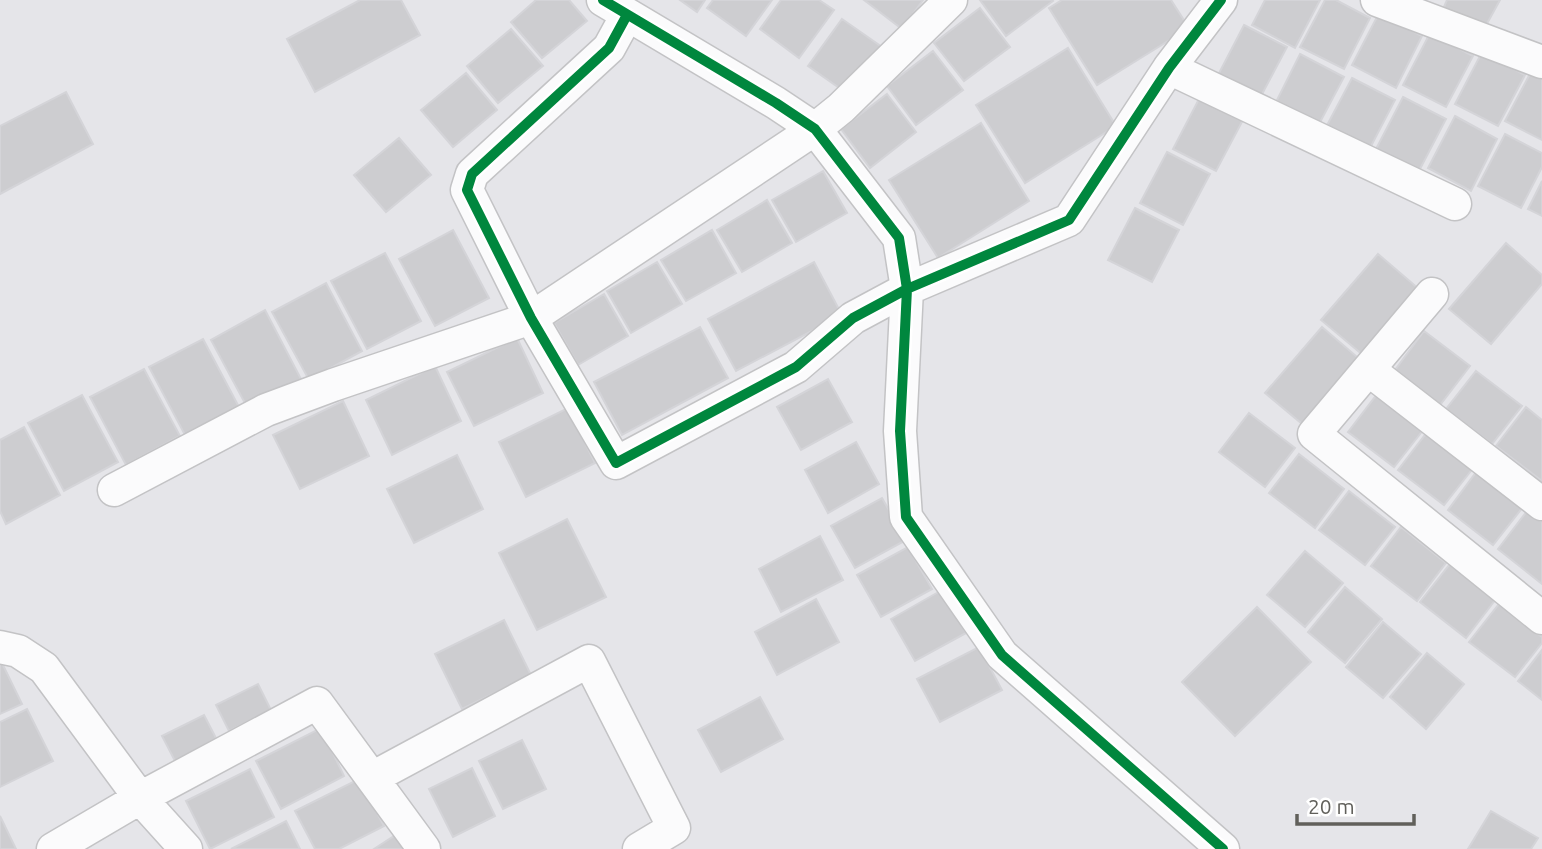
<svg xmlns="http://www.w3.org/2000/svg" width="1542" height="849" viewBox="0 0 1542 849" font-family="Ubuntu,sans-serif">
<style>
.building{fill:#cdcdd0;stroke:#d4d4d8;stroke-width:2}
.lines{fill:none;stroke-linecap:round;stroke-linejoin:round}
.street-casing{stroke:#c3c3c5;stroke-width:35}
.street{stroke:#fbfbfc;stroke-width:32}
.cycleway-casing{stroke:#fff;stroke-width:15}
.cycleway{stroke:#00873e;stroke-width:10}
</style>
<rect width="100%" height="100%" fill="#e5e5e9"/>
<!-- building -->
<path class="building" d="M360,0H401L420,35L315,92L287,39Z
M536,0H569L587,21L542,58L511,22Z
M680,0H705L697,12Z
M713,0H772L746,36L707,8Z
M781,0H819L834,10L799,58L760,29Z
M864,0H923L902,29Z
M980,0H1052L1053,1L1006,36Z
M1062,0H1171L1189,28L1097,85L1049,8Z
M1265,0H1320L1295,48L1252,25Z
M1325,0H1336L1370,18L1344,69L1300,47Z
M1447,0H1500L1483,31L1443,9Z
M980,8L1010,47L964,81L934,43Z
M1379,13L1422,36L1396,88L1352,65Z
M842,19L882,47L848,94L808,66Z
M1244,25L1287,47L1260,98L1217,77Z
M511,29L543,66L498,103L467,66Z
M1430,33L1473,56L1446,107L1403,85Z
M1068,48L1116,126L1025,183L976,105Z
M933,51L963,90L916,125L887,86Z
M1482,52L1525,75L1498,126L1455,104Z
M1300,54L1344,77L1317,128L1274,106Z
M1532,70L1542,75V140L1505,121Z
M466,73L497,110L453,147L421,110Z
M1352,78L1395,100L1368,152L1325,129Z
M66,92L93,144L0,194V126Z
M887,94L916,132L870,168L841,129Z
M1200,97L1243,120L1216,171L1173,149Z
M1403,97L1446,119L1419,171L1376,149Z
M1455,116L1497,139L1471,191L1428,168Z
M981,123L1029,201L938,258L889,180Z
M1505,134L1542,153V167L1521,208L1478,186Z
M399,138L431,175L386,212L354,175Z
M1167,152L1210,174L1183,225L1140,203Z
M823,171L847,213L796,242L772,200Z
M1542,181V216L1528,209Z
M767,200L792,243L742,272L717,230Z
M1135,208L1179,230L1152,282L1108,260Z
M453,230L489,298L435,326L399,259Z
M712,230L736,273L686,301L661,260Z
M1506,243L1542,275V284L1491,344L1449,309Z
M385,253L421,321L367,349L331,281Z
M1378,254L1419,289L1363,355L1321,320Z
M657,262L682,304L631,333L607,291Z
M814,262L842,315L736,371L708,319Z
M326,283L362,351L309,380L272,312Z
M604,294L628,336L578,365L554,323Z
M265,310L301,379L247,407L211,340Z
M700,327L728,378L622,435L594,382Z
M1322,327L1363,362L1307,428L1265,393Z
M1424,331L1470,366L1440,405L1395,370Z
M517,338L543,393L474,426L447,372Z
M203,339L239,407L185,435L149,367Z
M435,366L461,421L392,455L366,400Z
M144,369L180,436L126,465L90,397Z
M1476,371L1522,406L1492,444L1446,409Z
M828,379L852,422L801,450L777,407Z
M1378,393L1424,429L1394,467L1348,432Z
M82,395L118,462L64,491L28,423Z
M343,401L369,456L300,489L273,435Z
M1526,407L1542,420V481L1496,446Z
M568,408L595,463L526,497L499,442Z
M1249,413L1295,448L1265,487L1219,452Z
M24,427L60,495L6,524L0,511V440Z
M1428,431L1474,467L1444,505L1398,470Z
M856,442L879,484L828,513L805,470Z
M1299,454L1344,489L1315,528L1269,493Z
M457,455L483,509L414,543L387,489Z
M1477,471L1523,507L1493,545L1448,510Z
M1349,491L1395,527L1365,565L1319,530Z
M882,498L906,540L855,568L831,526Z
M1527,511L1542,522V584L1498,549Z
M567,519L606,597L537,630L499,553Z
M1401,527L1446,563L1417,601L1371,566Z
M820,536L843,580L781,612L759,569Z
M908,547L932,589L881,617L857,575Z
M1305,551L1343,583L1305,627L1267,595Z
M1450,564L1496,599L1466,638L1420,602Z
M1345,587L1382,619L1345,663L1308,632Z
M942,590L966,633L915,661L891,619Z
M816,599L839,642L777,675L755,632Z
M1499,604L1542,637V643L1515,677L1469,642Z
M1257,607L1311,662L1235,736L1182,682Z
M504,620L531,675L462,709L435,654Z
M1383,622L1421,654L1383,698L1346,667Z
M979,647L1002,690L940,722L917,679Z
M1542,650V700L1518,681Z
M1427,653L1464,684L1426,729L1390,697Z
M0,659L22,704L0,714Z
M258,684L271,710L229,731L216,705Z
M760,697L783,739L721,772L698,730Z
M27,709L53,761L0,787V722Z
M204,715L217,740L175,761L162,736Z
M321,728L344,776L281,809L256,761Z
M522,740L546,789L503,809L479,761Z
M472,768L495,816L453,837L429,789Z
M250,769L274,817L210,849L186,801Z
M359,779L384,826L339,849H315L295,811Z
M1491,811L1538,838L1531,849H1468Z
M0,816L16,849H0Z
M286,821L300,849H231Z
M403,830L416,849H374Z"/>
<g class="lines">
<defs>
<path id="street" d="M603,0L776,103L815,129L899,238L907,289L900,431L906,517L1002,655L1223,849
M1377,0L1542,62
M627,15L609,48L472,174L467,190L531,318L616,463L796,367L853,318L907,289L1069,220L1169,68L1221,0
M1169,68L1455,204
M1432,294L1314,434L1542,618
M1369,370L1542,504
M114,490L266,410L333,385L531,318L815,129L841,108L951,0
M0,647L18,651L44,668L140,798L186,849
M372,778L589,661L674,828L639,849
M53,849L140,798L317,703L424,849"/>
</defs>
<!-- street casing -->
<use href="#street" class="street-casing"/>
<!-- street -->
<use href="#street" class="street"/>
<defs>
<path id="cycleway" d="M603,0L776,103L815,129L899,238L907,289L900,431L906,517L1002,655L1223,849
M627,15L609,48L472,174L467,190L531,318L616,463L796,367L853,318L907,289L1069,220L1169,68L1221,0"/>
</defs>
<!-- cycleway casing -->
<use href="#cycleway" class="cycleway-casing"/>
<!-- cycleway -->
<use href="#cycleway" class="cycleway"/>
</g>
<!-- scale -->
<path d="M1297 814v10h117v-10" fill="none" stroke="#61605b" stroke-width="3.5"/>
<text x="1308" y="814" font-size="21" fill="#61605b" stroke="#ffffff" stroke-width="5" paint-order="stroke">20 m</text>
</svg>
